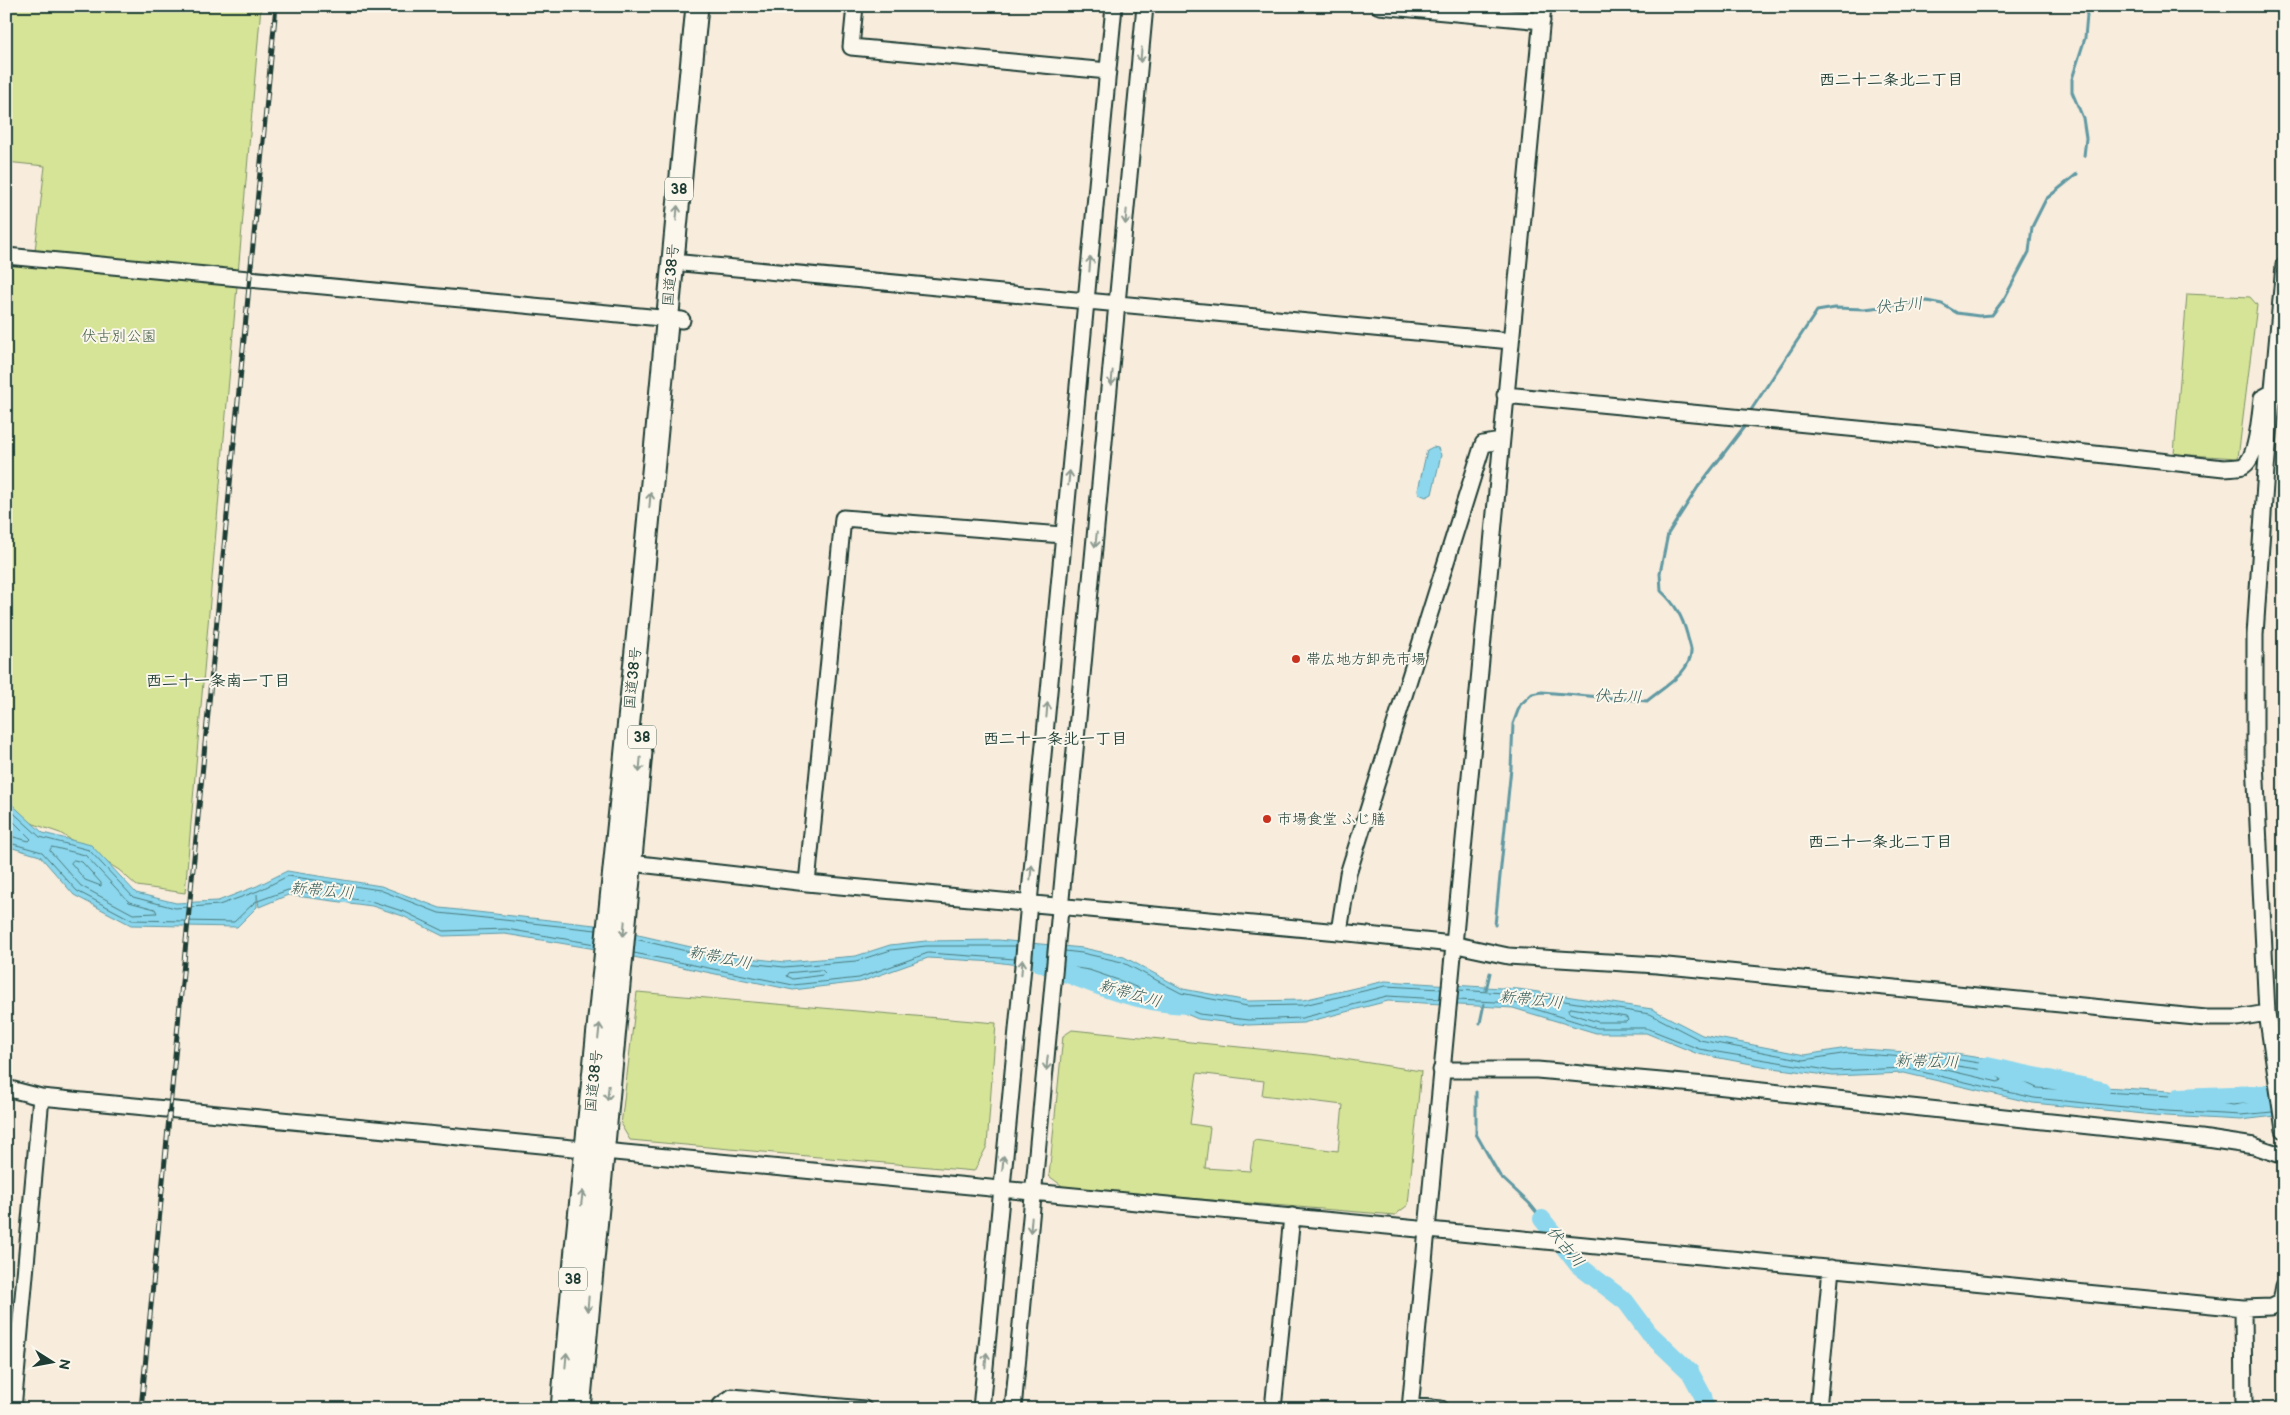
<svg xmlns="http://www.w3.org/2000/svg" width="2290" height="1415" viewBox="0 0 2290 1415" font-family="'Balsamiq Sans','Klee One',sans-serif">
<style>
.green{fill:#d6e497;stroke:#7a9066;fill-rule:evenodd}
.water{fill:#8cd7ed;stroke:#6099a3}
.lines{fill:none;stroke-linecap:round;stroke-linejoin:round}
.shore{stroke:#4b7b7e;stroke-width:1}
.stream{stroke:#6099a3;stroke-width:3}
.river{stroke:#8cd7ed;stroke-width:18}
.minor-casing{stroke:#1f3d34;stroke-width:19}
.highway-casing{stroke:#1f3d34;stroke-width:25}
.minor{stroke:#fbf7ec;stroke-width:15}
.highway{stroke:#fbf7ec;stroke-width:21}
.rail-casing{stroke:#1f3d34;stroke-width:5}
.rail{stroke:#fbf7ec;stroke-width:3;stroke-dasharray:9;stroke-linecap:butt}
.oneway{stroke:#8d9a90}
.poi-dot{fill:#c8321e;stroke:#fbf7ec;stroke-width:2}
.labels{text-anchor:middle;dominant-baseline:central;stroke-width:4;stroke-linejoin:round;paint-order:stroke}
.shield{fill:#fbf7ec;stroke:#61756b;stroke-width:1}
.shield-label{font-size:14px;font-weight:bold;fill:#1f3d34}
.street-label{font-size:15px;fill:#1f3d34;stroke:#fbf7ec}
.park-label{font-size:15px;fill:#445e48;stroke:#fbf7ec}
.poi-label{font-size:15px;fill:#1f3d34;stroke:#fbf7ec;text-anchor:start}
.neighbourhood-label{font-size:16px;font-weight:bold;fill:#1f3d34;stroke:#fbf7ec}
.water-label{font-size:16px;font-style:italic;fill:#355c59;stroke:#fbf7ec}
</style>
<rect width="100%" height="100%" fill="#f8ecdc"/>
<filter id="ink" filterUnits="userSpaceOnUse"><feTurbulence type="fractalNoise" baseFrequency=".02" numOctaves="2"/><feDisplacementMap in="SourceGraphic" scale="10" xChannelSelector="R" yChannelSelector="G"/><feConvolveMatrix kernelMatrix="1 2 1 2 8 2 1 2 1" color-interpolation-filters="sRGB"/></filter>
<g filter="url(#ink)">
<!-- green -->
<path class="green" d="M6,6H261L185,893L137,886L119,870L60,833L34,824L6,810V256L34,259L45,166L6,162Z
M2187,294L2250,297L2257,305L2238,458L2174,454Z
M637,992L996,1023L987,1146L974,1171L630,1140L621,1125Z
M1072,1030L1318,1055L1421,1071L1408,1205L1395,1215L1065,1188L1049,1176L1063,1036ZM1197,1073L1264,1081L1262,1095L1343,1105L1338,1151L1254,1140L1250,1171L1205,1168L1210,1127L1190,1124Z"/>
<!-- water -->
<path class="water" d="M1433,447L1438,448L1441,455L1432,494L1426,497L1419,494L1418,490L1427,450Z
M6,799L43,833L91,845L136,893L176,903L218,901L257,886L287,871L381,886L440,908L595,925L730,956L785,962L856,956L890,945L926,941L998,940L1083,948L1124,957L1183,989L1248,1001L1303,1000L1385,981L1518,989L1652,1009L1702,1035L1805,1055L1847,1048L1906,1052H1942L1987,1059L2038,1083L2170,1091L2233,1100L2284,1091V1115L2241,1120L2165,1116L2033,1103L1904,1073L1833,1076L1773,1068L1698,1054L1646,1033H1596L1513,1008L1388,1001L1303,1023L1248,1025L1198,1019L1122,987L1087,974L995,962L928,958L860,982L793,990L590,948L505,934L443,936L403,916L372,906L288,895L259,907L257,894V907L237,927L131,925L74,895L40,856L6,846Z"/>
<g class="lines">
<!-- shore -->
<path class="shore" d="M6,806L40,837L89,850L133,897L175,908L219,905L258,891L288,876L380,890L439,913L596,930
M6,814L31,839L29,841L6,835
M6,842L42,852L77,891L132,920L234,922L255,902L288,890L374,902L405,912L444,931L506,929L595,944
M52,847L85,855L129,902L155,909L157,913L133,914L81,886L50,851Z
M74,860L82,862L101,883V886L85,880L71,863Z
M635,939L729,961L784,967L856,961L891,950L926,946H1016
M1065,951L1082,953L1122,962L1181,993L1247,1006L1304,1005L1385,986L1441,989
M634,953L793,985L859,978L928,953L1015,959
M1063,966L1089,970L1124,982L1199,1014L1248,1020L1302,1018L1387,996L1440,999
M822,970L825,973L823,975L793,979L787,976L789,973Z
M1459,990L1518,994L1650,1014L1700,1040L1804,1060L1848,1053L1905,1057H1942L1985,1064L2037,1088L2170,1096L2233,1105L2271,1099
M1458,1000L1515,1003L1597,1028H1646L1699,1049L1833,1071L1905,1068L2034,1098L2166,1111L2241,1115L2272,1112
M1571,1008L1626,1017L1628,1020L1626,1022H1598L1569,1013L1568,1010Z
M1938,1063L1983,1070L2000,1078L2001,1080L1998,1082L1938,1068L1936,1066Z"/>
<!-- stream -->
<path class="stream" d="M2084,156L2086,138L2083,118L2072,92V79L2085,38L2087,15L2084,6
M1749,413L1817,311L1835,308L1865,309L1927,301L1942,304L1957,313L1979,316L1992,315L2004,299L2029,252L2032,227L2046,199L2077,174
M1495,925L1511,768L1513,724L1520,705L1532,694L1542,692L1647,701C1662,688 1693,672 1691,649C1690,644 1688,639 1687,634C1682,616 1675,604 1661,591L1660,573L1668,534L1698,487L1744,427
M1486,990L1490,973
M1480,1023L1484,1004
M1476,1092V1134L1500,1176L1529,1203L1542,1219"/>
<!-- river -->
<path class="river" d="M1040,963C1089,982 1135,1004 1187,1005
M1987,1066L2101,1090
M2179,1097L2284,1093
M1542,1219L1578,1265L1626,1302L1649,1333L1690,1372L1703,1396L1706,1409"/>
<defs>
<path id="minor" d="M855,6L851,47L1108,71
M1379,6L1542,21
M6,256L682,320
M672,262L1511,341
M2284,265L2266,469L2255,635V761L2267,1013L2284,1130
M1505,395L1921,435L2224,468C2230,467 2238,468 2243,466C2258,458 2260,414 2262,398L2273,392
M622,862L807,883L1339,932L1452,944L1508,956L1657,965L2206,1018H2237L2267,1013
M807,883L843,518L1063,535
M1339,932L1348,874L1483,444L1501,441
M1441,1070H1537L1706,1085L2201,1138L2254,1146L2284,1156
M6,1088L41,1097L2243,1308L2271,1307L2281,1302L2284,1286
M2243,1308L2244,1409
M1410,1406L1441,1409
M13,1409L41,1097
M721,1409V1405L732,1397L864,1409
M981,1409L1114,6
M1013,1409L1145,6
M1273,1409L1292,1216
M1410,1409L1543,6
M1818,1409L1831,1268"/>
<path id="highway" d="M562,1409L576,1248L640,610L697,6
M579,1409L641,752"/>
</defs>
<!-- minor casing -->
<use href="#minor" class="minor-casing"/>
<!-- highway casing -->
<use href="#highway" class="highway-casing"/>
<!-- minor -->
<use href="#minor" class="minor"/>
<!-- highway -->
<use href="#highway" class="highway"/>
<defs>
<path id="rail" d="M141,1409L276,6"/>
</defs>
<!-- rail casing -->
<use href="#rail" class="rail-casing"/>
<!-- rail -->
<use href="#rail" class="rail"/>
</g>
<!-- one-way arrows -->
<defs><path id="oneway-shaft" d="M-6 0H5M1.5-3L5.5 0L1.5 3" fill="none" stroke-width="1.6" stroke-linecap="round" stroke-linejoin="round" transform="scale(1.25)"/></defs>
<g class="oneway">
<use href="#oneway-shaft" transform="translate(1141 55) rotate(95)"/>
<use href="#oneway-shaft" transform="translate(677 213) rotate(-85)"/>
<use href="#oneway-shaft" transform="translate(1126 217) rotate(95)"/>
<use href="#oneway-shaft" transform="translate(1090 264) rotate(-85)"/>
<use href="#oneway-shaft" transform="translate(1112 378) rotate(95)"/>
<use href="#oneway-shaft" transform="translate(1069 478) rotate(-84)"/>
<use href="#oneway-shaft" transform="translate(650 500) rotate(-85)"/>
<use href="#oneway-shaft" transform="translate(1096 540) rotate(96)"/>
<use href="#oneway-shaft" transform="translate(1047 710) rotate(-85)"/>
<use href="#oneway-shaft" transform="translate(640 765) rotate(95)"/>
<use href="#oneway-shaft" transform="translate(1031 872) rotate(-85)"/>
<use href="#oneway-shaft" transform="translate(624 929) rotate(95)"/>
<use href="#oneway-shaft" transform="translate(1022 967) rotate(-85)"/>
<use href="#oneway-shaft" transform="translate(599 1031) rotate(-84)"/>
<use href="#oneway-shaft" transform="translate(1047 1063) rotate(96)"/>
<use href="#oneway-shaft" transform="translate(608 1093) rotate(95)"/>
<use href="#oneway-shaft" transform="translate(1003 1163) rotate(-84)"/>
<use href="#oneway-shaft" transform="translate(582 1198) rotate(-83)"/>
<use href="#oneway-shaft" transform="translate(1031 1225) rotate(95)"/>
<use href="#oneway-shaft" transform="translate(588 1304) rotate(95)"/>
<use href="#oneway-shaft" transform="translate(566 1360) rotate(-85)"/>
<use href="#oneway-shaft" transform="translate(986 1360) rotate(-85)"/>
</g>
</g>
<!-- markers -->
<g class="poi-dot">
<circle cx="1296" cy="659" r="5"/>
<circle cx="1267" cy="819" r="5"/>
</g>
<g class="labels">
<!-- shield labels -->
<g class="shield">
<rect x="665" y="177.5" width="28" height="23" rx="4"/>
<rect x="628" y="725.5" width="28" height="23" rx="4"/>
<rect x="559" y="1267.5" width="28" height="23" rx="4"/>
</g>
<g class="shield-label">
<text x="679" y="189">38</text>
<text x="642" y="737">38</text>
<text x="573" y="1279">38</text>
</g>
<!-- street labels -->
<g class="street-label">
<text transform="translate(671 275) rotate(-85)">国道38号</text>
<text transform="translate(633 678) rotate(-84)">国道38号</text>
<text transform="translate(594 1081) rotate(-84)">国道38号</text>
</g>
<!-- park labels -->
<g class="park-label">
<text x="119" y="336">伏古別公園</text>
</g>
<!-- poi labels -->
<g class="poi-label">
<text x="1306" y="659">帯広地方卸売市場</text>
<text x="1277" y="819">市場食堂 ふじ膳</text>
</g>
<!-- neighbourhood labels -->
<g class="neighbourhood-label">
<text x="1891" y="80">西二十二条北二丁目</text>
<text x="218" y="681">西二十一条南一丁目</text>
<text x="1055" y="739">西二十一条北一丁目</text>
<text x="1880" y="842">西二十一条北二丁目</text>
</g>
<!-- water labels -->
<g class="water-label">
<text transform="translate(1899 306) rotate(-6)">伏古川</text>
<text transform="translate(1618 697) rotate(2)">伏古川</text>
<text transform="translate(322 891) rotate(5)">新帯広川</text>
<text transform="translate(720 958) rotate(11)">新帯広川</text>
<text transform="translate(1130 994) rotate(16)">新帯広川</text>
<text transform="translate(1531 1000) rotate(6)">新帯広川</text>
<text transform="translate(1927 1062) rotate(2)">新帯広川</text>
<text transform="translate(1565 1247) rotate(50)">伏古川</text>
</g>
</g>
<!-- margin -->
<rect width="2290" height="1415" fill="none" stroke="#fbf7ec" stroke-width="25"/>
<rect x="12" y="12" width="2265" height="1390" fill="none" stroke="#1f3d34" stroke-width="2" filter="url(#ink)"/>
<!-- north arrow -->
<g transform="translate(52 1362) rotate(101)" stroke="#fbf7ec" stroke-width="4" paint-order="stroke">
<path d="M0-4L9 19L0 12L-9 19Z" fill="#1f3d34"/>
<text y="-8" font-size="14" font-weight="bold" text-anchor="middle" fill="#1f3d34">N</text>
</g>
</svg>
